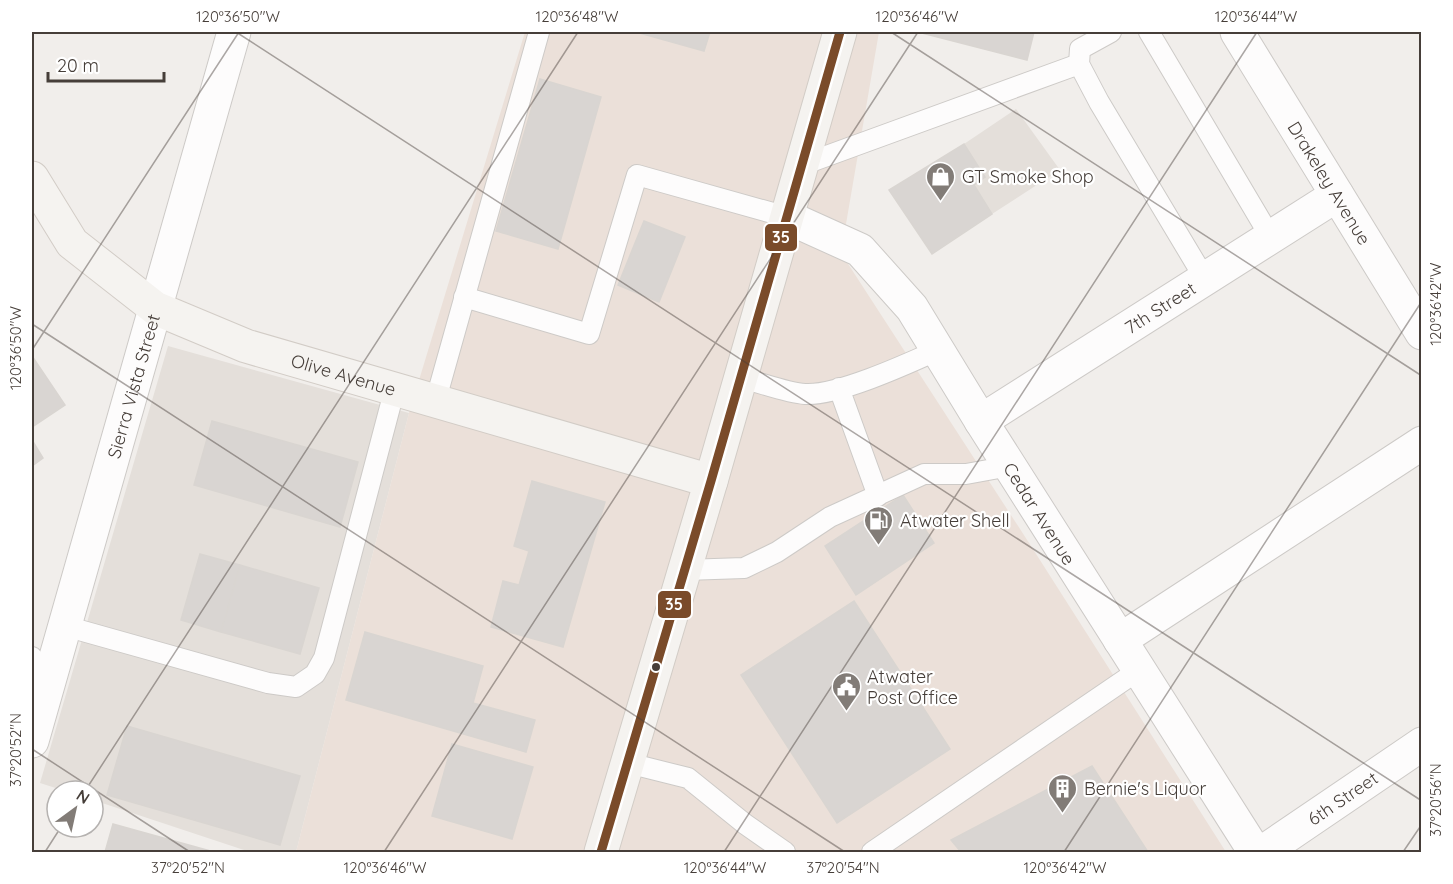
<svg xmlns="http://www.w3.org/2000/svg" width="1453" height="884" viewBox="0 0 1453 884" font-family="Quicksand,sans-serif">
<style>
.residential{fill:#e4dfda}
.commercial{fill:#ebe0d9}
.building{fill:#d9d5d2;stroke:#d9d5d1;stroke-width:1.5}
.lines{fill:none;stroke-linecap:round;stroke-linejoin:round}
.lane-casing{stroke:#cdcac7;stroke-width:22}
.street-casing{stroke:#cdcac7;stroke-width:35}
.secondary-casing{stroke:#d2ccc6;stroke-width:35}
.lane{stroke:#fdfcfc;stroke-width:20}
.street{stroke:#fdfcfc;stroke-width:33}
.secondary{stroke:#f5f3f0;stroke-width:33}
.bus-1-casing{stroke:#fff;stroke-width:14}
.bus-1{stroke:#7a4b2a;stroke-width:9}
.ticks{fill:none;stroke:#463e39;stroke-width:1.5;stroke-opacity:0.45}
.bus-dot{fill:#463e39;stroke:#fff;stroke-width:2}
.labels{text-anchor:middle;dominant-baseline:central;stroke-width:4.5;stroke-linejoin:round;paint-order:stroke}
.poi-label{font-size:18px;fill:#463e39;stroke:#fff;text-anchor:start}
.street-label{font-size:18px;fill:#463e39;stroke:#fff}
.line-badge{stroke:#fff;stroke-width:2}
.badge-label{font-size:16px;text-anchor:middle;font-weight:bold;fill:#fff}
.neatline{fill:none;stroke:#463e39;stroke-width:2}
.ticks-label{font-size:15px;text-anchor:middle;fill:#463e39}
</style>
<rect width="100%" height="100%" fill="#f1eeeb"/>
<!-- residential -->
<path class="residential" d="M1016,109L1060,170L992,214L974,185L985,177L964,144Z
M168,346L409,413L296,852H250L93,800V791H65L40,783Z"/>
<!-- commercial -->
<path class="commercial" d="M525,32H879L841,253L1031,546L1226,852H296L409,413Z"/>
<!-- building -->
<path class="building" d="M636,32H710L704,51Z
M918,32H1034L1027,60Z
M540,79L601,97L558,249L496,231Z
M964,144L985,177L974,185L992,214L932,254L889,190Z
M644,221L685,237L659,302L618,285Z
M32,356L65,405L32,427Z
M212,421L358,462L340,527L194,485Z
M32,440L43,458L32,466Z
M532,481L605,502L563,647L491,627L503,581L519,585L529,551L514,546Z
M903,495L934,543L856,595L825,546Z
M200,554L240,565L221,632L181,620Z
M240,565L319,588L300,654L221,632Z
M854,601L950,749L837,823L741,675Z
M365,632L483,666L473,703L535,720L526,752L346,700Z
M127,726L300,776L280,845L107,795Z
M452,744L533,767L512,839L432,816Z
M1092,766L1148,852H961L951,840Z
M113,824L214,852H105Z"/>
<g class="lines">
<defs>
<path id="lane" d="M1111,32L1080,49L1079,64L1099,102L1205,279
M1149,32L1271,238
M802,165L1079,64
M464,297L589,334L637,175L787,217
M741,378C759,382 787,393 805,394C837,396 907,364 938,350
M839,388L878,496
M436,399L539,32
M685,570L744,568L777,552L830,517L924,474H966L1010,466
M65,626L268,683L296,687L315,674L324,658L395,388
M32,657L48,682
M628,763L688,778L745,824L785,852
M872,852L1139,670"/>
<g id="street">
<path id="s1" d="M1237,32L1422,333"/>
<path id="s2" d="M787,217L860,250L912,308L981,421L1255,852"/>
<path id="s3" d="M981,421L1337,195"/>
<path d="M1120,640L1422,443"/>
<path id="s4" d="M32,741L234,32"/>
<path id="s5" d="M1263,852L1422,744"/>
</g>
<g id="secondary">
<path id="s6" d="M32,178L72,243L155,308L246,346L711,481"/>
<path d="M601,852L711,481L840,32"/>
</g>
</defs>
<!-- lane casing -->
<use href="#lane" class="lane-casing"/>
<!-- street casing -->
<use href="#street" class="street-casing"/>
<!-- secondary casing -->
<use href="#secondary" class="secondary-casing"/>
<!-- lane -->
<use href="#lane" class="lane"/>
<!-- street -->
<use href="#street" class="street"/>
<!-- secondary -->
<use href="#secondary" class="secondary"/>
<defs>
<path id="bus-1" d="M601,852L711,481L840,32"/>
</defs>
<!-- bus-1 casing -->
<use href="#bus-1" class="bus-1-casing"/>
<!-- bus-1 -->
<use href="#bus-1" class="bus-1"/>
</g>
<!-- ticks -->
<path class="ticks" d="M236,32L1422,801M891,32L1422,376M32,324L845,852M32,350L239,32M32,749L190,852M85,791L578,32M45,852L61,827M384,852L918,32M724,852L1257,32M1064,852L1422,301M1403,852L1422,824"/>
<!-- icons -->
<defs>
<symbol id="shop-pin" viewBox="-11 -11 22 30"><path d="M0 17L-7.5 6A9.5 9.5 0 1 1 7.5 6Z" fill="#827c77" stroke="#fff"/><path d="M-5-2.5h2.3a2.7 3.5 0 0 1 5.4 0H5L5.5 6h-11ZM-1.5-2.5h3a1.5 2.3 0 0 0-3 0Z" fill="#fff"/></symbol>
<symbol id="fuel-pin" viewBox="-11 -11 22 30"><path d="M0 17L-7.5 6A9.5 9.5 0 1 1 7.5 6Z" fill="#827c77" stroke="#fff"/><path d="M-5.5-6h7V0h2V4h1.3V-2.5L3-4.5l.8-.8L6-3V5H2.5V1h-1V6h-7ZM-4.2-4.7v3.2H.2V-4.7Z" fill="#fff"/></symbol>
<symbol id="civic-pin" viewBox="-11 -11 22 30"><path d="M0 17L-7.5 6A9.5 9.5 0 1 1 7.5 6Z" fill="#827c77" stroke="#fff"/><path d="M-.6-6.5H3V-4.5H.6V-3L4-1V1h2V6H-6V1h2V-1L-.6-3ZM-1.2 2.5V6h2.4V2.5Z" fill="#fff"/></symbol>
<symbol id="building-pin" viewBox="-11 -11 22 30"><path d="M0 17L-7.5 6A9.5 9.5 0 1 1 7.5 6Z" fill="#827c77" stroke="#fff"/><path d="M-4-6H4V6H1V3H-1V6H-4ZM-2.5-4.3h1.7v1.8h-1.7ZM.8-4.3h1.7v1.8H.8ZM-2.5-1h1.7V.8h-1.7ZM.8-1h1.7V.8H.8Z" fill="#fff"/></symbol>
</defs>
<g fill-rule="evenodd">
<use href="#shop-pin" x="924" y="160" width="33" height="45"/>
<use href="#fuel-pin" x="862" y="504" width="33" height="45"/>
<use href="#civic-pin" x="830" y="670" width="33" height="45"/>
<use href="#building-pin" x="1046" y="772" width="33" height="45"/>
</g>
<!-- markers -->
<circle class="bus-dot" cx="656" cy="667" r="5"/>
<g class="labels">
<!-- poi labels -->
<g class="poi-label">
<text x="962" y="176">GT Smoke Shop</text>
<text x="900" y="520">Atwater Shell</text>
<text x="867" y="676">Atwater<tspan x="867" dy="21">Post Office</tspan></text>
<text x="1084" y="788">Bernie's Liquor</text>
</g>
<!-- street labels -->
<g class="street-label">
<text stroke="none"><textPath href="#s1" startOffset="177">Drakeley Avenue</textPath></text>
<text stroke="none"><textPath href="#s3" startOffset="212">7th Street</textPath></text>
<text stroke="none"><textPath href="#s6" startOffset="382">Olive Avenue</textPath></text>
<text stroke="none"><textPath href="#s4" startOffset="369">Sierra Vista Street</textPath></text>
<text stroke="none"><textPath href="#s2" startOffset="400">Cedar Avenue</textPath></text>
<text stroke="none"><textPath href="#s5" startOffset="96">6th Street</textPath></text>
</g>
</g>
<g class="line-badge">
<rect x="764" y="223" width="34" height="29" rx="6" fill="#7a4b2a"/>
<rect x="657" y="590" width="35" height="29" rx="6" fill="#7a4b2a"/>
</g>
<g class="badge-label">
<text x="781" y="243">35</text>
<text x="674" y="610">35</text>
</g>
<!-- border -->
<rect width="1453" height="884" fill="none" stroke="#ffffff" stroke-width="66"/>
<!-- north arrow -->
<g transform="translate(75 809) rotate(33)"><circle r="28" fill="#ffffff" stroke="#b5b2b0" stroke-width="1.5"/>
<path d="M0-4.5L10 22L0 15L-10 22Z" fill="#827c77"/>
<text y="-9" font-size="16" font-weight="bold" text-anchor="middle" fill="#463e39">N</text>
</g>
<!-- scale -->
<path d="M48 72v9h116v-9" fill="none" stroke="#463e39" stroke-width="3"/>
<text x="57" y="72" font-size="18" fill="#463e39" stroke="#ffffff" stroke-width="4.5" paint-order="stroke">20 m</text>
<rect x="33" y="33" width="1387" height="818" class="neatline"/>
<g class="ticks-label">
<text x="238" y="22">120°36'50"W</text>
<text x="577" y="22">120°36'48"W</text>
<text x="917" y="22">120°36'46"W</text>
<text x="1256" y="22">120°36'44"W</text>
<text transform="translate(1436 304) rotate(-90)" y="5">120°36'42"W</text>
<text transform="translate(16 348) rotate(-90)" y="5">120°36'50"W</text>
<text transform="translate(16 750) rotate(-90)" y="5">37°20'52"N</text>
<text transform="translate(1436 800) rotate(-90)" y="5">37°20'56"N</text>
<text x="188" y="873">37°20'52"N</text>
<text x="385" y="873">120°36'46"W</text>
<text x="725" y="873">120°36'44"W</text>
<text x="843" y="873">37°20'54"N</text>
<text x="1065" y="873">120°36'42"W</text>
</g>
</svg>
